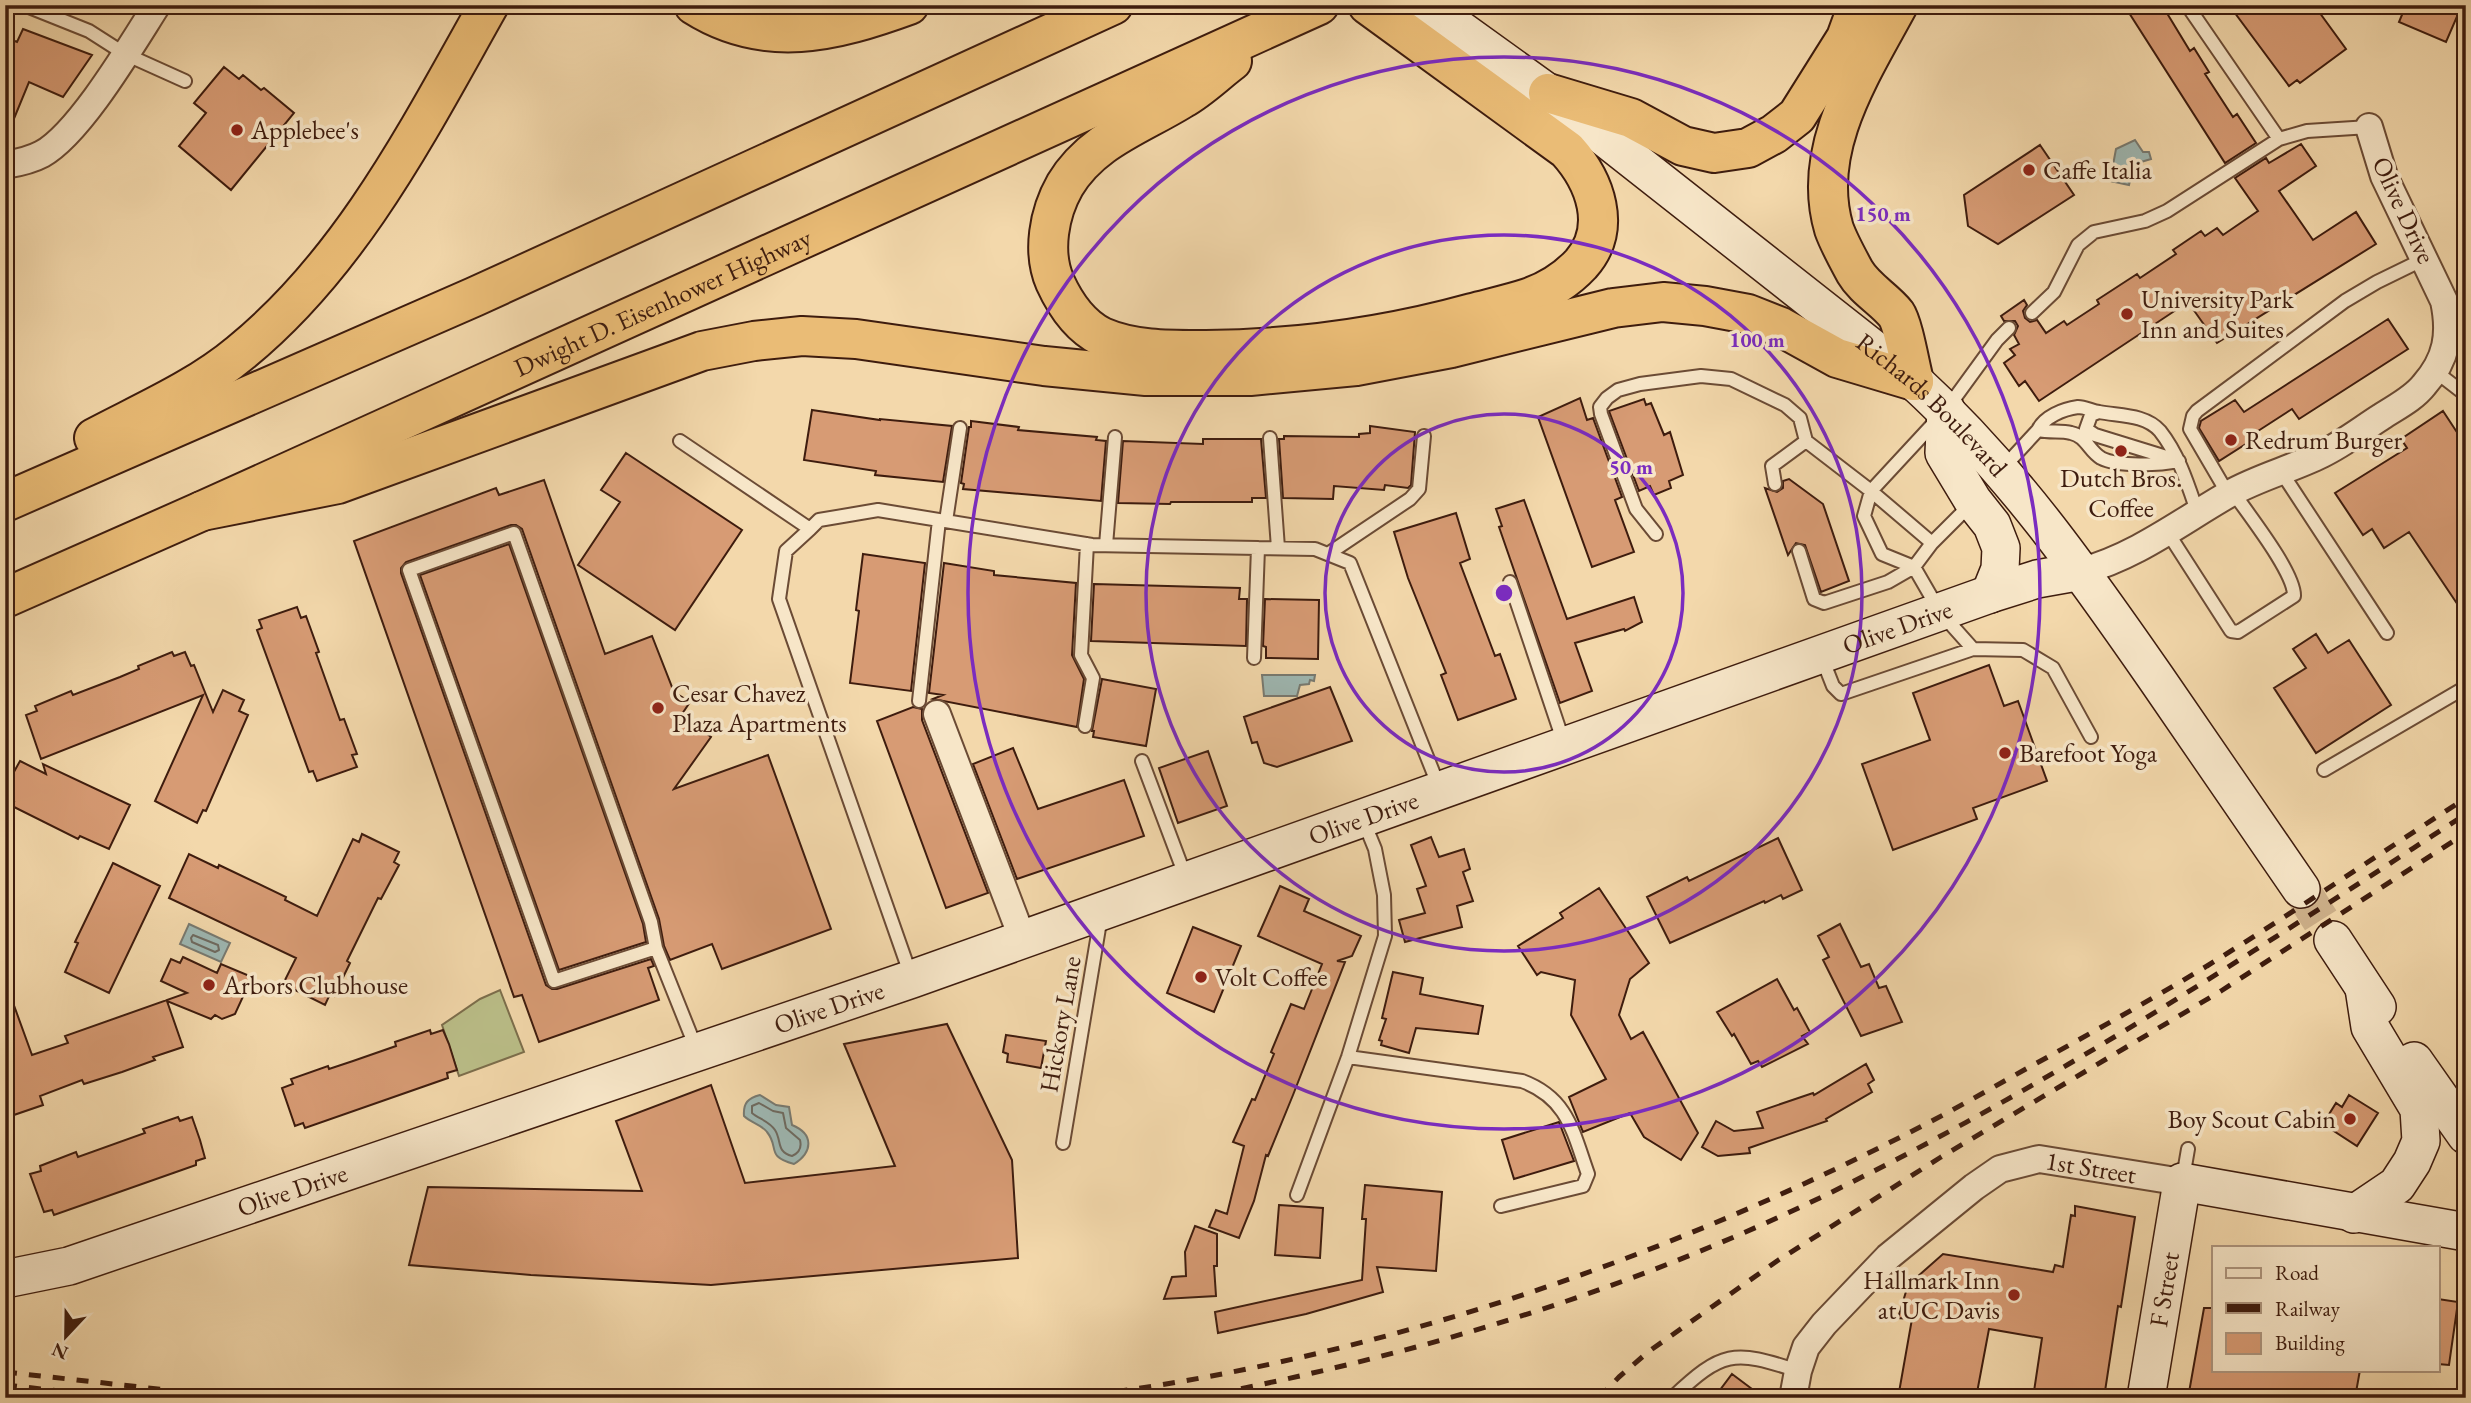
<svg xmlns="http://www.w3.org/2000/svg" width="2471" height="1403" viewBox="0 0 2471 1403" font-family="'EB Garamond',serif">
<style>
.green{fill:#bbbf89;stroke:#7c6e4c;stroke-width:2}
.water{fill:#9eb8b3;stroke:#787a71;stroke-width:2}
.lines{fill:none;stroke-linecap:round;stroke-linejoin:round}
.shore{stroke:#6e6a60;stroke-width:2}
.stream{stroke:#787a71;stroke-width:7}
.building{fill:#d79b74;stroke:#3e1c0e;stroke-width:2}
.secondary-tunnel{stroke:#cfb28c;stroke-width:37;stroke-dasharray:37 18;stroke-linecap:butt}
.lane-casing{stroke:#6b4b35;stroke-width:16}
.street-casing{stroke:#6b4b35;stroke-width:30}
.secondary-casing{stroke:#3e1c0e;stroke-width:40}
.highway-casing{stroke:#3e1c0e;stroke-width:42}
.lane{stroke:#f7e6c8;stroke-width:12}
.street{stroke:#f7e6c8;stroke-width:26}
.secondary{stroke:#f7e6c8;stroke-width:37}
.highway{stroke:#eabc76;stroke-width:38}
.rail{stroke:#3e1c0e;stroke-width:5;stroke-dasharray:12 12;stroke-linecap:butt}
.ring{fill:none;stroke:#7b2cbf;stroke-width:3.5}
.poi-dot{fill:#8f2418;stroke:#f7e6c8;stroke-width:2.5}
.labels{text-anchor:middle;dominant-baseline:central;stroke-width:7;stroke-linejoin:round;paint-order:stroke}
.poi-label{font-size:26px;fill:#3e1c0e;stroke:#f7e6c8;text-anchor:start}
.street-label{font-size:26px;fill:#3e1c0e;stroke:#f7e6c8}
.centre{fill:#7b2cbf;stroke:#f7e6c8;stroke-width:3.5}
.ring-label{font-size:21px;text-anchor:middle;font-weight:bold;fill:#7b2cbf;stroke:#f7e6c8;stroke-width:7;stroke-linejoin:round;paint-order:stroke}
</style>
<rect width="100%" height="100%" fill="#f3d8ab"/>
<filter id="stains"><feTurbulence type="fractalNoise" baseFrequency=".00286" numOctaves="4"/><feColorMatrix values="0 0 0 0 .2 0 0 0 0 .09 0 0 0 0 .02 0 0 0 .5 -.17"/></filter>
<radialGradient id="worn" r=".72"><stop offset=".6" stop-color="#630" stop-opacity="0"/><stop offset="1" stop-color="#630" stop-opacity=".3"/></radialGradient>
<!-- green -->
<path class="green" d="M500,990L524,1052L459,1076L442,1025L480,999Z"/>
<!-- water -->
<path class="water" d="M2135,140L2143,152H2149L2151,159L2134,164L2129,185L2110,181L2116,149Z
M1262,675H1315L1314,681L1310,680L1309,684L1300,685L1297,696H1264Z
M189,924L230,943L221,962L180,944Z
M760,1095L776,1105L789,1107L792,1125C814,1134 813,1152 794,1164C765,1156 780,1148 767,1132C761,1124 751,1123 744,1116C743,1103 748,1098 760,1095Z"/>
<g class="lines">
<!-- shore -->
<path class="shore" d="M193,935L218,945L219,950L215,952L192,942L191,938Z
M759,1103L773,1111L783,1113L786,1128L800,1140C802,1148 799,1153 792,1156C776,1152 782,1141 775,1130C769,1121 759,1119 752,1113V1106Z"/>
<!-- stream -->
<path class="stream" d="M2466,113L2461,128L2466,152"/>
</g>
<!-- building -->
<path class="building" d="M2124,5H2162L2190,51L2194,48L2209,72L2205,74L2233,117L2237,114L2256,143L2225,163Z
M2229,5H2314L2346,49L2300,83L2297,80L2289,86Z
M2406,5H2462L2446,42L2399,22Z
M23,29L92,55L63,97L29,82L6,138L5,37L17,42Z
M224,67L239,79L243,75L261,90L264,88L294,113L231,190L179,146L206,113L194,103Z
M2301,144L2316,166L2279,191L2313,240L2356,212L2376,244L2217,343L2188,302L2039,401L2025,381L2019,386L2004,363L2015,355L2010,349L2019,344L2014,335L2018,326L2015,321H2004L2001,316L2024,300L2027,305L2023,311L2025,318L2030,322L2037,320L2046,333L2064,321L2067,325L2099,304L2097,300L2137,274L2140,278L2176,254L2173,250L2201,231L2205,236L2217,228L2223,235L2258,211L2235,178L2266,158L2269,163Z
M2040,145L2074,195L1998,244L1968,226L1964,195Z
M2388,319L2408,349L2299,419L2292,409L2258,431L2260,435L2219,461L2199,428L2201,421L2235,400L2244,412Z
M1580,398L1587,420L1593,418L1622,497L1615,500L1634,552L1592,567L1538,417Z
M1644,399L1646,405L1651,403L1664,435L1670,432L1683,475L1669,481L1671,488L1654,495L1650,486L1639,491L1609,411Z
M812,410L880,420V419L952,426L943,482L875,475L876,471L804,460Z
M2443,411L2466,446V617L2409,532L2384,548L2372,529L2363,535L2335,493L2407,448L2401,439Z
M971,421L1019,427L1018,430L1097,437L1096,440L1106,441L1101,501L963,489L964,484L961,483L969,427H971Z
M1370,426L1415,432L1411,485L1408,488L1385,485L1384,490L1334,486L1333,499L1283,498L1279,439H1284V436L1359,437V434L1370,433Z
M1203,439H1261L1266,498H1252V502H1171L1170,504L1118,503L1123,441L1203,444Z
M626,453L742,530L675,630L578,565L620,502L601,490Z
M1789,479L1823,504L1849,581L1821,592L1805,545L1796,543L1788,555L1765,488L1777,492L1783,488V481Z
M544,480L605,654L652,636L674,692L690,702L682,714L711,737L674,789L768,755L831,929L722,969L712,944L670,960L664,946L659,919L522,529L516,525H511L406,562L401,568V573L546,985L552,989H557L651,959L654,966L648,968L659,1000L539,1042L522,995L514,997L354,541L496,488L499,495Z
M1524,500L1567,619L1634,597L1642,622L1625,631L1624,629L1575,643L1592,691L1560,703L1499,527L1502,526L1496,509Z
M1456,513L1470,559L1460,563L1495,656L1500,654L1516,699L1458,720L1441,675L1446,673L1408,578L1394,532Z
M509,544L643,924L646,942L559,970L420,575Z
M863,554L925,563L911,691L850,683L859,611L856,610Z
M944,563L994,571V575L1076,583L1072,655L1084,679L1077,727L933,699L943,695L929,693Z
M1094,584L1240,588L1239,599H1247L1246,646L1091,641Z
M1265,599L1319,600L1318,659L1266,658V647L1263,646Z
M297,607L301,618L306,616L319,652L316,653L340,720L344,719L357,754L352,755L357,767L317,781L313,771L309,772L257,630L262,628L259,620Z
M2316,634L2328,653L2349,640L2391,705L2316,753L2274,688L2306,668L2293,649Z
M172,652L174,656L185,652L191,666L194,665L213,712L223,690L244,700L239,711L248,715L206,811L203,810L197,823L155,801L203,695L41,759L26,715L37,711L35,706L71,691L73,695L120,677L139,669L138,666Z
M1989,665L2004,706L2018,701L2047,781L1973,808L1977,819L1893,850L1862,764L1930,740L1913,693Z
M1102,679L1156,689L1146,746L1093,737L1094,731H1092Z
M1330,687L1352,741L1277,767L1264,763L1257,742L1252,743L1244,717Z
M913,707L922,709V720L988,893L946,908L877,721Z
M1013,748L1038,809L1124,780L1144,836L1017,879L973,764Z
M1208,751L1227,806L1178,823L1159,768Z
M20,761L46,774L43,764L130,805L109,849L80,836L78,839L12,806L14,802L5,798V788Z
M362,834L399,852L394,862L399,865L381,899L378,898L347,961L350,963L334,996L330,994L325,1005L283,984L296,958L169,898L189,854L218,868L219,865L286,897L285,900L317,916L353,839L359,842Z
M1431,837L1439,857L1464,849L1470,869L1463,872L1473,901L1457,906L1462,927L1405,942L1399,920L1425,913L1417,889L1426,886L1411,845Z
M1778,838L1802,890L1783,899L1781,895L1765,903L1764,901L1670,943L1647,897L1687,877L1689,881Z
M113,863L160,886L109,993L65,972L78,943L75,942Z
M1280,886L1309,899L1304,911L1361,936L1352,956L1337,961L1345,962L1293,1095L1268,1156L1266,1155L1254,1201L1239,1238L1209,1227L1216,1210L1227,1214L1244,1146L1233,1142L1252,1099L1255,1100L1274,1054L1271,1052L1291,1004L1304,1009L1322,964L1258,936Z
M1599,888L1649,963L1630,979L1619,1015L1631,1039L1643,1032L1698,1133L1681,1160L1644,1137L1630,1113L1583,1132L1569,1097L1606,1079L1571,1015L1575,980L1541,972L1537,975L1518,946L1563,918L1560,913Z
M1840,924L1861,967L1869,964L1879,988L1886,986L1902,1022L1861,1036L1823,960L1829,957L1818,936Z
M1193,927L1241,946L1214,1012L1167,993Z
M183,957L217,973L221,964L252,977L235,1014L222,1019L215,1015L211,1019L167,1001L183,1047L153,1057L155,1060L122,1072L84,1084L82,1080L40,1096L43,1105L5,1118V989H8L32,1055L68,1043L65,1036L187,993L161,981L171,959L180,963Z
M1393,972L1423,978L1420,994L1483,1006L1478,1034L1416,1028L1409,1053L1381,1045L1382,1041L1379,1040L1386,1019L1382,1018Z
M1777,979L1794,1010L1797,1008L1810,1032L1802,1036L1808,1044L1762,1067L1758,1061L1751,1064L1734,1034L1732,1036L1717,1012Z
M947,1024L1012,1160L1018,1258L711,1285L531,1275L409,1265L428,1187L642,1191L616,1121L711,1085L745,1183L895,1166L844,1044Z
M430,1030L431,1034L443,1030L449,1044L457,1070L447,1073L448,1078L305,1128L303,1123L295,1126L282,1088L293,1084L291,1079L328,1066L329,1069L353,1061L396,1046L395,1042Z
M1006,1035L1046,1041L1041,1068L1007,1062L1008,1054L1003,1052Z
M1866,1064L1874,1080L1868,1084L1872,1092L1826,1119L1827,1121L1749,1148L1750,1153L1718,1156L1702,1147L1716,1121L1734,1131L1763,1128L1757,1112L1813,1093L1814,1095Z
M2349,1095L2378,1113L2357,1146L2323,1124L2336,1103L2342,1107Z
M178,1117L180,1121L192,1117L200,1140L205,1158L196,1161V1165L54,1215L52,1210L44,1212L30,1174L41,1171L40,1166L76,1152L78,1157L145,1133L143,1129Z
M1559,1122L1574,1161L1514,1179L1502,1140Z
M1365,1185L1442,1192L1436,1271L1377,1267L1383,1292L1306,1314L1218,1333L1215,1312L1362,1280L1366,1219H1362Z
M1279,1205L1323,1208L1320,1258L1275,1255Z
M2075,1206L2135,1217L2121,1307L2118,1306L2104,1398H2033L2042,1338L1989,1329L1976,1398H1898L1912,1319L1898,1318L1908,1285L1943,1254L2053,1272L2055,1265L2063,1267L2071,1215L2075,1216Z
M1195,1226L1217,1234V1266H1214L1216,1296L1164,1299L1172,1277L1186,1276L1185,1252Z
M2438,1299L2458,1302L2449,1365L2438,1364Z
M2204,1308H2214V1370H2360L2355,1398H2188Z
M1732,1374L1764,1398H1714Z"/>
<g class="lines">
<!-- secondary-tunnel -->
<path class="secondary-tunnel" d="M2301,889L2333,940"/>
<defs>
<path id="lane" d="M24,5L89,31L125,54L185,81
M2187,5L2279,139
M2032,313L2054,292L2078,245L2094,232L2145,221L2167,211L2279,139L2307,131L2369,127
M2435,371L2466,395
M2099,412L2091,415L2086,429L2095,435L2176,460
M2038,430C2050,433 2061,430 2071,433C2086,436 2089,451 2101,458C2118,467 2160,465 2179,461
M1270,438L1278,548
M680,441L810,529
M2002,469L2038,430C2044,417 2063,409 2078,407C2085,407 2092,411 2099,412C2119,416 2145,414 2160,431C2179,455 2188,485 2198,514
M2280,470L2387,633
M1775,484L1772,466L1806,441
M2228,494L2190,429L2193,416L2197,411L2345,301L2377,282L2424,259
M946,521L960,428
M2168,533L2231,631L2238,632L2294,596C2295,573 2248,514 2233,492
M1656,534L1636,509L1601,414L1600,407L1607,398L1618,390L1640,384L1701,376L1731,379L1785,405L1800,418L1806,441L1871,491L1946,410L1997,340L2009,328
M1932,543L1871,491L1864,516L1882,554L1914,567L1940,612L1973,649L2023,650L2053,668L2091,737
M1106,545L1115,437
M1799,551L1814,599L1824,603L1888,582L1914,567L1932,543L1971,504
M1328,554L1410,499L1419,489L1424,436
M1510,582L1564,743
M1254,658L1258,548
M1822,658L1833,686L1841,694L1973,649
M919,701L939,520
M1085,726L1093,678L1081,655L1087,544
M1142,761L1186,878
M2324,770L2466,687
M656,948L554,981L409,570L514,533L651,922L656,948L696,1048
M911,976L779,599L786,551L810,529L819,520L878,510L1092,545L1315,549L1350,563L1439,787
M1348,1057L1522,1081C1568,1098 1573,1132 1588,1174L1583,1186L1501,1206
M1063,1143L1101,916
M2183,1178L2188,1149
M1297,1195L1348,1057L1385,936L1384,895L1375,849L1364,822
M1672,1398C1722,1351 1733,1349 1798,1371"/>
<g id="street">
<path d="M5,165C17,163 31,160 42,154C80,133 132,44 157,5"/>
<path d="M2082,571C2137,556 2180,522 2229,494C2259,477 2292,469 2322,454C2343,444 2362,429 2381,417C2396,407 2413,399 2424,385C2447,359 2451,334 2444,301L2384,176L2369,127"/>
<path d="M937,714L1023,940"/>
<path id="s1" d="M1793,1398L1798,1371L1806,1347L1824,1324L1888,1257L1974,1187L2000,1169L2039,1159L2182,1182"/>
</g>
<g id="secondary">
<path id="s2" d="M1410,5L1438,23L1455,26L1548,93L1914,381C2011,470 2081,570 2156,678C2204,748 2252,818 2301,889"/>
<path d="M1946,410L1944,453L1973,501L1992,525L2001,548L2000,569L1990,594"/>
<path d="M2333,940L2377,1007"/>
<path d="M2414,1061L2466,1135"/>
<path d="M2354,1214L2397,1185L2412,1162L2421,1141L2419,1109L2370,1027L2364,988"/>
<path id="s3" d="M5,1279L69,1266L912,979L1990,594L2037,579L2082,571"/>
<path id="s4" d="M2146,1398L2182,1182L2466,1232"/>
</g>
<g id="highway">
<path d="M694,5C765,50 835,32 909,5"/>
<path d="M1898,5C1862,72 1810,149 1834,229C1839,243 1848,259 1855,272C1865,289 1884,299 1896,314C1903,324 1910,366 1914,381"/>
<path d="M1232,61C1216,73 1200,89 1182,99C1140,125 1092,140 1065,185C1049,213 1042,252 1055,282C1065,304 1080,326 1102,337C1134,351 1172,350 1206,350C1296,349 1385,337 1472,313C1491,308 1510,304 1528,298C1548,291 1567,279 1581,264C1613,228 1595,181 1567,150L1368,5"/>
<path d="M1548,93L1631,118L1683,146L1714,153L1748,148L1774,134L1797,116L1846,38L1858,5"/>
<path d="M94,438C143,412 197,389 240,353C352,262 419,129 489,5"/>
<path d="M5,502L474,297L1113,5"/>
<path d="M202,511L338,484L702,351L754,341L802,336L856,339L1044,366L1146,376H1250L1356,366L1451,348L1613,308L1663,302L1705,306L1748,314L1781,327L1837,358L1914,381"/>
<path id="s5" d="M5,598L202,511L1319,5"/>
</g>
</defs>
<!-- lane casing -->
<use href="#lane" class="lane-casing"/>
<!-- street casing -->
<use href="#street" class="street-casing"/>
<!-- secondary casing -->
<use href="#secondary" class="secondary-casing"/>
<!-- highway casing -->
<use href="#highway" class="highway-casing"/>
<!-- lane -->
<use href="#lane" class="lane"/>
<!-- street -->
<use href="#street" class="street"/>
<!-- secondary -->
<use href="#secondary" class="secondary"/>
<!-- highway -->
<use href="#highway" class="highway"/>
<!-- rail -->
<path class="rail" d="M5,1372L239,1398
M5,1385L125,1398
M1068,1398C1364,1363 1660,1262 1924,1125C1965,1104 2005,1080 2046,1058C2100,1028 2154,998 2207,966C2294,912 2379,854 2466,798
M1194,1398C1420,1355 1640,1288 1846,1185C2062,1078 2264,945 2466,814
M1599,1398L1619,1377L1648,1352L1777,1261L1941,1157L2221,991L2466,833"/>
</g>
<!-- distance rings -->
<g class="ring">
<circle cx="1504" cy="593" r="179"/>
<circle cx="1504" cy="593" r="358"/>
<circle cx="1504" cy="593" r="536"/>
</g>
<!-- markers -->
<g class="poi-dot">
<circle cx="237" cy="130" r="7"/>
<circle cx="2029" cy="170" r="7"/>
<circle cx="2127" cy="314" r="7"/>
<circle cx="2231" cy="440" r="7"/>
<circle cx="2121" cy="451" r="7"/>
<circle cx="658" cy="708" r="7"/>
<circle cx="2005" cy="753" r="7"/>
<circle cx="1201" cy="977" r="7"/>
<circle cx="209" cy="985" r="7"/>
<circle cx="2350" cy="1119" r="7"/>
<circle cx="2014" cy="1295" r="7"/>
</g>
<g class="labels">
<!-- poi labels -->
<g class="poi-label">
<text x="251" y="130">Applebee's</text>
<text x="2043" y="170">Caffe Italia</text>
<text x="2141" y="299">University Park<tspan x="2141" dy="30">Inn and Suites</tspan></text>
<text x="2245" y="440">Redrum Burger</text>
<text x="2121" y="478" text-anchor="middle">Dutch Bros.<tspan x="2121" dy="30">Coffee</tspan></text>
<text x="672" y="693">Cesar Chavez<tspan x="672" dy="30">Plaza Apartments</tspan></text>
<text x="2019" y="753">Barefoot Yoga</text>
<text x="1215" y="977">Volt Coffee</text>
<text x="223" y="985">Arbors Clubhouse</text>
<text x="2336" y="1119" text-anchor="end">Boy Scout Cabin</text>
<text x="2000" y="1280" text-anchor="end">Hallmark Inn<tspan x="2000" dy="30">at UC Davis</tspan></text>
</g>
<!-- street labels -->
<g class="street-label">
<text transform="translate(2404 210) rotate(65)">Olive Drive</text>
<text stroke="none"><textPath href="#s5" startOffset="721">Dwight D. Eisenhower Highway</textPath></text>
<text stroke="none"><textPath href="#s2" startOffset="660">Richards Boulevard</textPath></text>
<text stroke="none"><textPath href="#s3" startOffset="2002">Olive Drive</textPath></text>
<text stroke="none"><textPath href="#s3" startOffset="1435">Olive Drive</textPath></text>
<text stroke="none"><textPath href="#s3" startOffset="868">Olive Drive</textPath></text>
<text transform="translate(1060 1024) rotate(-80)">Hickory Lane</text>
<text stroke="none"><textPath href="#s1" startOffset="410">1st Street</textPath></text>
<text stroke="none"><textPath href="#s3" startOffset="301">Olive Drive</textPath></text>
<text stroke="none"><textPath href="#s4" startOffset="110">F Street</textPath></text>
</g>
</g>
<circle cx="1504" cy="593" r="10" class="centre"/>
<g class="ring-label">
<text x="1883" y="221">150 m</text>
<text x="1757" y="347">100 m</text>
<text x="1631" y="474">50 m</text>
</g>
<!-- margin -->
<rect width="2471" height="1403" fill="none" stroke="#f3d8ab" stroke-width="28"/>
<rect x="7" y="7" width="2457" height="1389" fill="none" stroke="#3e1c0e" stroke-width="3.5"/>
<rect x="14" y="14" width="2443" height="1375" fill="none" stroke="#3e1c0e" stroke-width="2"/>
<!-- legend -->
<rect x="2212" y="1246" width="228" height="126" fill="#f7e6c8" stroke="#ad957e" stroke-width="2"/>
<rect x="2226" y="1268" width="35" height="10" fill="#f7e6c8" stroke="#ad957e" stroke-width="2"/>
<text x="2275" y="1280" font-size="21" fill="#3e1c0e">Road</text>
<rect x="2226" y="1303" width="35" height="10" fill="#3e1c0e" stroke="#ad957e" stroke-width="2"/>
<text x="2275" y="1316" font-size="21" fill="#3e1c0e">Railway</text>
<rect x="2226" y="1333" width="35" height="21" fill="#d79b74" stroke="#ad957e" stroke-width="2"/>
<text x="2275" y="1350" font-size="21" fill="#3e1c0e">Building</text>
<!-- north arrow -->
<g transform="translate(66 1336) rotate(202)" stroke="#f7e6c8" stroke-width="5" paint-order="stroke">
<path d="M0-5L12 26L0 18L-12 26Z" fill="#3e1c0e"/>
<text y="-10" font-size="19" font-weight="bold" text-anchor="middle" fill="#3e1c0e">N</text>
</g>
<rect width="100%" height="100%" filter="url(#stains)"/>
<rect width="100%" height="100%" fill="url(#worn)"/>
</svg>
